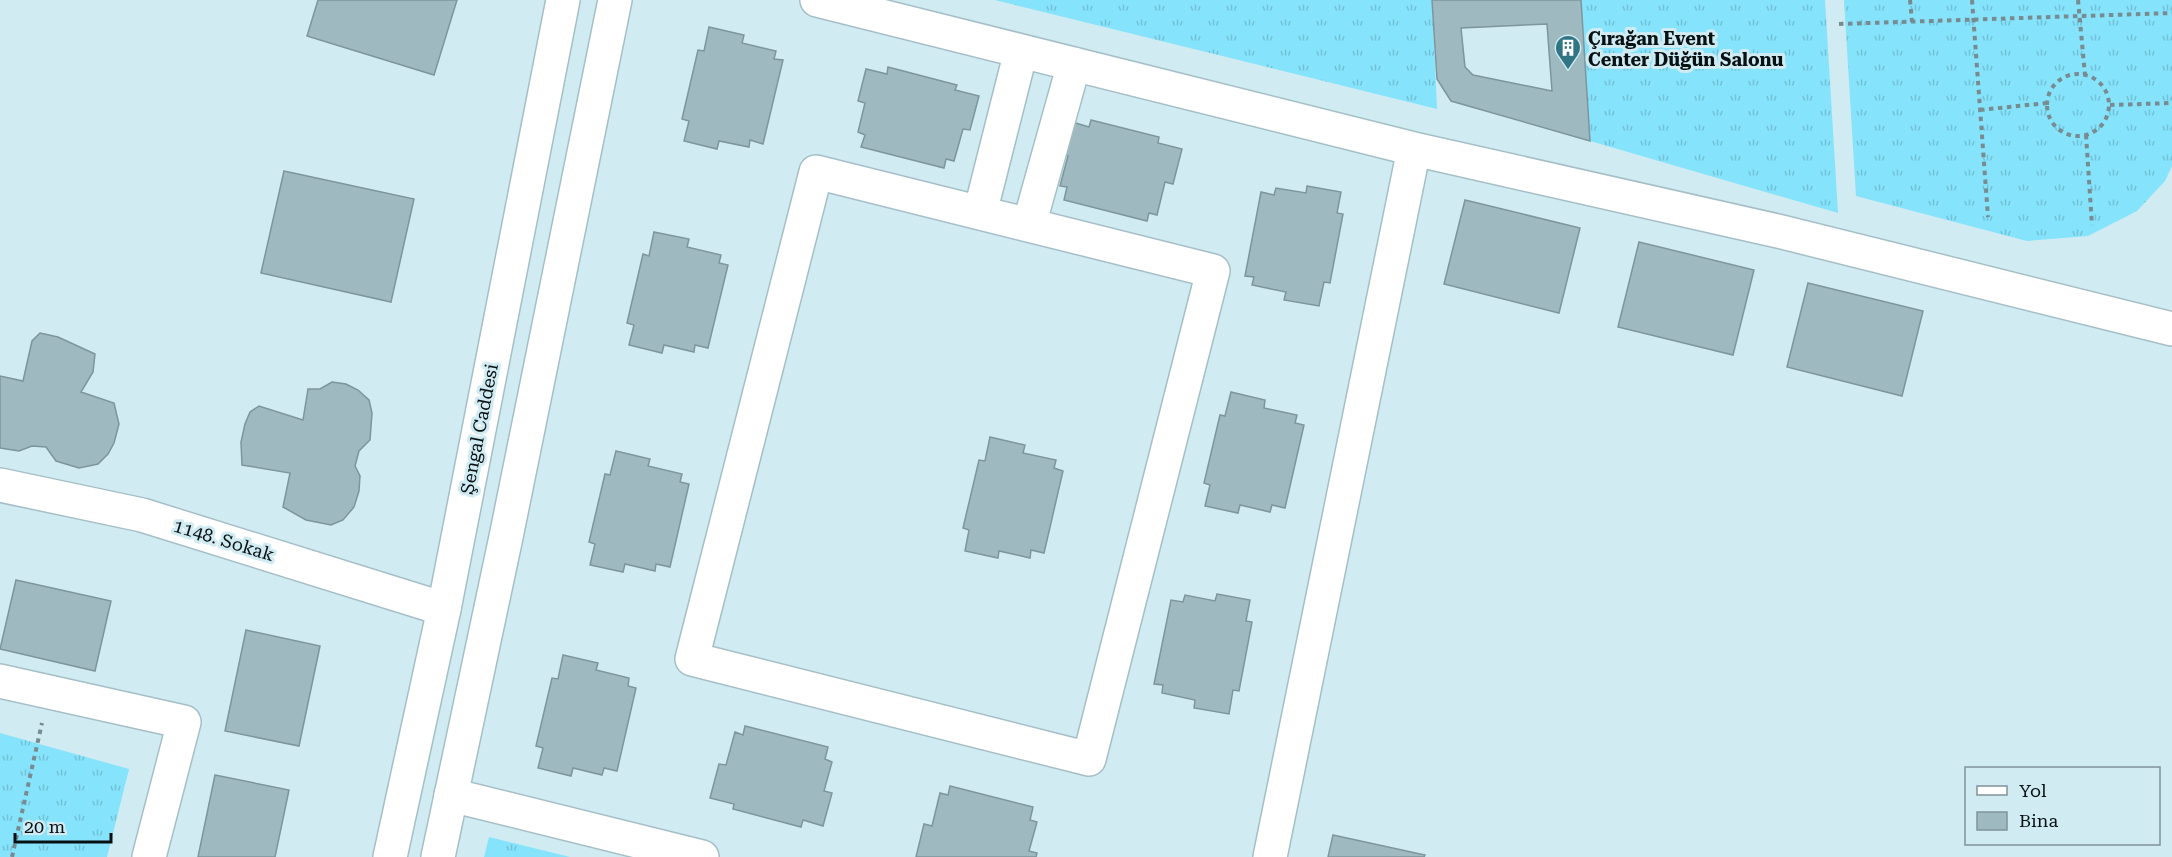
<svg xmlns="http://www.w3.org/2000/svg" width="2172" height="857" viewBox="0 0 2172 857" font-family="'Roboto Serif',serif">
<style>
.grass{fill:url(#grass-tufts)}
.building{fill:#9fb9c0;stroke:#7d969d;stroke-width:1.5;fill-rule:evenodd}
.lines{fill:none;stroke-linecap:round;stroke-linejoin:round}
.minor-casing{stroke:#a5bfc6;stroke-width:36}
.major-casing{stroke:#a5bfc6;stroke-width:36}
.path{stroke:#788b90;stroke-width:4;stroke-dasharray:4.5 4.5;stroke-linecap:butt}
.minor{stroke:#fff;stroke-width:33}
.major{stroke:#fff;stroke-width:33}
.labels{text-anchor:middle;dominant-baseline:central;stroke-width:6;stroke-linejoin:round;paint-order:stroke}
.poi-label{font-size:18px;font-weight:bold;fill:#071013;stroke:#d0ebf2;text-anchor:start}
.street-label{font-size:18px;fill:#071013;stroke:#d0ebf2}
</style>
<defs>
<pattern id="grass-tufts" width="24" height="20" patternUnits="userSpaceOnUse" patternTransform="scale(1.5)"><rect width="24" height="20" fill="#85e3fb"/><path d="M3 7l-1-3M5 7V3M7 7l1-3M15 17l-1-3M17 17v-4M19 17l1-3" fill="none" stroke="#71c2d6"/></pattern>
</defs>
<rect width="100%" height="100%" fill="#d0ebf2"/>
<!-- grass -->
<path class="grass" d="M995,0H1432L1437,109Z
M1581,0H1825L1838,213L1590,141Z
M1844,0H2172V166L2165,181L2137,211L2088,236L2027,241L1856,196Z
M0,733L129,769L107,857H0Z
M489,837L570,857H484Z"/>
<!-- building -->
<path class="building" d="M318,0H457L434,75L307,36Z
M1432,0H1581L1590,141L1451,101L1437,79ZM1547,24L1552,91L1473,75L1465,67L1461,28Z
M709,27L744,35L742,43L776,51L774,59L783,60L763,144L750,140L749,147L719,141L717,149L684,141L689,121L682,119L698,50L704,51Z
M888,67L957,85L955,90L979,96L970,130L963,129L954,161L946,159L944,168L861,147L865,135L858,132L865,103L858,101L866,69L887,74Z
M1091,120L1159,137L1158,143L1182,149L1173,184L1165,182L1157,215L1149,213L1147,221L1064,200L1067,187L1060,186L1068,156L1060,154L1069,121L1089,127Z
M284,171L414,199L391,302L261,273Z
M1307,186L1341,192L1337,213L1343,214L1330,283L1324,282L1319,306L1284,300L1286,292L1252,285L1254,277L1245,276L1261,192L1274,195L1276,188L1306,193Z
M1465,200L1580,228L1559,313L1444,284Z
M654,232L689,239L687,247L721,255L719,263L728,265L708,348L695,345L694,352L664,345L662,353L629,345L634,325L627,323L643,254L649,256Z
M1639,242L1754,270L1733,355L1618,327Z
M1808,283L1923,311L1902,396L1787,367Z
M40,333L58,337L95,354L93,372L81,392L114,403L119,424L114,443L108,454L98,464L79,468L56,461L46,447L32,446L19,451L0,448V376L23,381L32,341Z
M332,382L346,384L358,390L369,400L372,413L370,440L359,451L355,466L360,476L359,491L354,507L343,520L331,525L306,520L283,507L290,473L242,465L241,442L245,424L250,412L259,406L303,420L308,389H320Z
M1231,392L1265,400L1264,408L1297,415L1295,423L1304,425L1285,508L1272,505L1270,512L1240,505L1238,513L1205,506L1210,485L1204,483L1220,415L1225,416Z
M990,437L1025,445L1023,453L1056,460L1054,468L1063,471L1044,553L1031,550L1030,558L999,551L998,558L965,551L969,530L963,528L979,460L985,461Z
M616,451L650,459L648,466L682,474L680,482L689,484L670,567L656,564L655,571L625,564L623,572L590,565L595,544L589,542L605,474L610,475Z
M16,580L111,601L95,671L0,649Z
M1217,594L1250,600L1246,621L1252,622L1239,691L1233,690L1229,714L1194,708L1195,700L1162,693L1163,685L1154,684L1171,600L1183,602L1185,595L1215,601Z
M246,630L320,646L299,746L225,731Z
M563,655L598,663L596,670L629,678L628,686L636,688L617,771L604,768L602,775L573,768L571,776L538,768L543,748L536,746L552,678L558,679Z
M745,726L828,747L825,759L832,762L824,791L832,793L823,826L803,820L801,827L733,809L734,804L710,798L719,764L726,765L735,732L743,735Z
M215,775L289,790L275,857H198Z
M950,786L1033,807L1030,820L1037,822L1029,851L1037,853L1036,857H916L924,824L932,826L940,793L948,795Z
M1333,835L1425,855L1424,857H1328Z"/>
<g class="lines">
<defs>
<path id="minor" d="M817,0L1414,149L1782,232L2172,329
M816,172L1213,271L1089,759L692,659Z
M980,213L1021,51
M1029,225L1074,64
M0,485L142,515L444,609
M0,681L184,722L149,857
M451,795L702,857
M1270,857L1414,149"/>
<path id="major" d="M390,857L444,609L563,0
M438,857L506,537L615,0"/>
</defs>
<!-- minor casing -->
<use href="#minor" class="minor-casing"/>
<!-- major casing -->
<use href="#major" class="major-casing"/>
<!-- path -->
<path class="path" d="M1910,0L1912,22
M1972,0L1988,217
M2078,0L2085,75
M1839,24L2172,13
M2047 105a31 31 0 1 1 62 0a31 31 0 1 1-62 0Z
M2110,105L2172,103
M1980,110L2047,103
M2086,135L2092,225
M12,857L42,723"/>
<!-- minor -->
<use href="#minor" class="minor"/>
<!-- major -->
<use href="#major" class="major"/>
</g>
<!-- icons -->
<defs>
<symbol id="building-pin" viewBox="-11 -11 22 30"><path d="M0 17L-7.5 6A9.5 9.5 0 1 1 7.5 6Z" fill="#317585" stroke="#d0ebf2"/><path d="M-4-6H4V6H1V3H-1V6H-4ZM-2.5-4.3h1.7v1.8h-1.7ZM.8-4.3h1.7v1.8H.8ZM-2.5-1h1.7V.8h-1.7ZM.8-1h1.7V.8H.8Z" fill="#fff"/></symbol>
</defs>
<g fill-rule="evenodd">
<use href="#building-pin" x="1553" y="33" width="30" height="40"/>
</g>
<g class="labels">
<!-- poi labels -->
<g class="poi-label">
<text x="1588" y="38">Çırağan Event<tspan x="1588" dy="21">Center Düğün Salonu</tspan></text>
</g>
<!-- street labels -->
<g class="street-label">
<text transform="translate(479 429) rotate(-79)">Şengal Caddesi</text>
<text transform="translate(224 540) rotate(17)">1148. Sokak</text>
</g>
</g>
<!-- legend -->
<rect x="1965" y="767" width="195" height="78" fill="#d0ebf2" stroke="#809399" stroke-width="1.5"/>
<rect x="1977" y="786" width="30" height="9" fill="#ffffff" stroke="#809399" stroke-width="1.5"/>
<text x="2019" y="797" font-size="18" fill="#071013">Yol</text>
<rect x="1977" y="812" width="30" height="18" fill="#9fb9c0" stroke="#809399" stroke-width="1.5"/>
<text x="2019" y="827" font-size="18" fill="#071013">Bina</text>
<!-- scale -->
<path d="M15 833v9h96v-9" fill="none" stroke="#071013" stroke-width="3"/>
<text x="24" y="833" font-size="18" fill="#071013" stroke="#d0ebf2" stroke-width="4.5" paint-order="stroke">20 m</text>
</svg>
